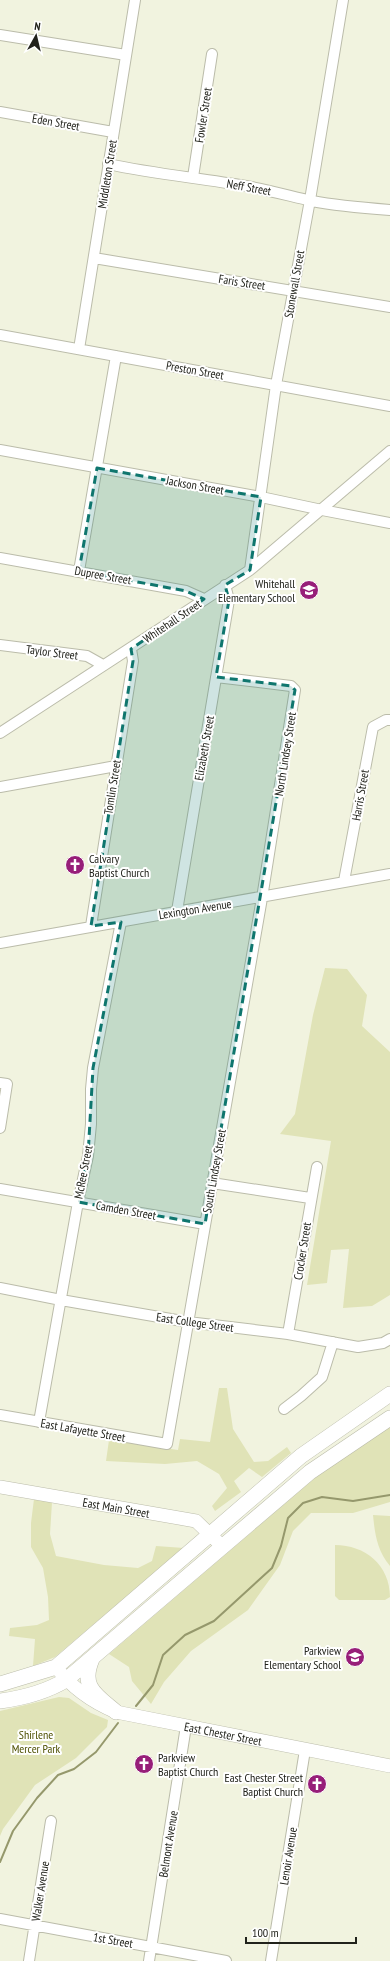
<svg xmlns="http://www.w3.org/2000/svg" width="390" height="1961" viewBox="0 0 390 1961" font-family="'PT Sans Narrow',sans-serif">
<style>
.green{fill:#e0e3b7}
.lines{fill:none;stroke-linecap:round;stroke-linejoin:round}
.stream{stroke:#95986c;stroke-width:2}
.minor-casing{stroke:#bbbcaa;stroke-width:12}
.major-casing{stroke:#bbbcaa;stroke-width:14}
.highway-casing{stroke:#bbbcaa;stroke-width:16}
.minor{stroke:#fff;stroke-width:10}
.major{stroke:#fff;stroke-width:13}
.highway{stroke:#fff;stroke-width:15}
.marked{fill:#0f766e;fill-opacity:0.2;stroke:#0f766e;stroke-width:3;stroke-dasharray:8 5;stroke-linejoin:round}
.labels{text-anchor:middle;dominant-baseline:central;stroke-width:4;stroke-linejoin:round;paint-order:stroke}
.street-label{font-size:12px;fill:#21221b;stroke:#fff}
.poi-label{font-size:12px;fill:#21221b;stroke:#fff;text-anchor:end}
.park-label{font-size:12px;fill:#4f5103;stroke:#fff}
</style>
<rect width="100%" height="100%" fill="#f1f3df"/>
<!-- green -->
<path class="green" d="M325,968L347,969L367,995L362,1026L390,1052V1295L372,1306L343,1308L349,1249L331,1250L327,1283L307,1285L331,1141L280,1134L295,1114L313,1015Z
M219,1388H227L233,1429L254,1462L268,1461L287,1447L291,1453L262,1477L249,1468L234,1481L241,1492L215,1511L212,1506L227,1488L219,1474L197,1461L165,1464L106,1461L109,1440L178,1450L180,1439L210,1442Z
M390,1427V1502L353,1513H311L293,1531L280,1565L248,1610L191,1651L164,1682L151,1704L132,1681L129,1667L109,1654L316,1477Z
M34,1499L52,1502L50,1534L56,1556L104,1565L138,1568L152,1561L156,1546L184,1548L55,1657L33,1666L35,1639L9,1636L10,1628L37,1625L49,1620L48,1597L43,1568L31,1547V1523Z
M373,1515L390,1516V1566C377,1550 375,1535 373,1515Z
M335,1545C365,1545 390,1565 390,1597L385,1600H339L335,1596Z
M59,1697L69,1698L91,1713L108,1720L107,1727L76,1758L35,1785L3,1829L0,1836V1711Z"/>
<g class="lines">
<!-- stream -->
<path class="stream" d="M136,1706L153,1685L163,1655L185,1635L214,1621L272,1568L281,1546L288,1518L303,1503L322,1497L353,1501L390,1495
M0,1862L13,1831L37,1798L58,1775L74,1769L96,1752L118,1723"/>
<defs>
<path id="minor" d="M0,35L126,55
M0,112L113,132
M108,164C154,174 200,178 246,186C268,190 290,196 312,201C338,206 364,208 390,210
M193,177L212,54
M94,258L390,307
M0,335L390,406
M79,349L135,0
M0,450L261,497L322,510L390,523
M0,558L186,591L204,599
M250,570L276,385L310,200L343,0
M79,571L116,356
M0,645L87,656L103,665
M0,733L250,570L390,451
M0,787L116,766
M344,881L373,727L386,720H390
M177,911L229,600L225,585
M91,926L133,661L131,649
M0,943L390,874
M0,1083L7,1084L0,1128
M212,1183L310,1198
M0,1189L205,1224
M0,1288L61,1300L188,1322L288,1334L358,1347L383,1343L390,1339
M288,1334L317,1167
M284,1409L301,1396L322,1377L333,1342
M0,1415L167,1444L262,898L295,690L291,686L216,677
M39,1422L78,1202L88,1156L91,1124V1089L93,1068L121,922
M0,1919L226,1961
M29,1961L51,1821
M149,1961L186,1726
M271,1961L305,1750"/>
<g id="major">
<path id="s1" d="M0,1487L196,1521L223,1547"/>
<path id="s2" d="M56,1667C72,1688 92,1702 116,1712L390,1766"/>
</g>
<path id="highway" d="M92,1659C80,1687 96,1695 116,1712
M0,1684L56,1667L301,1456L390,1394
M0,1701C23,1698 46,1692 66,1680L310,1472L390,1418"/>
</defs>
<!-- minor casing -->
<use href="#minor" class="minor-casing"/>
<!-- major casing -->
<use href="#major" class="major-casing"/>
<!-- highway casing -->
<use href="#highway" class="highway-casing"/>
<!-- minor -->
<use href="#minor" class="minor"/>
<!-- major -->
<use href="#major" class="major"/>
<!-- highway -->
<use href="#highway" class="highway"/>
</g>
<!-- marked area -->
<path class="marked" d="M97,468L261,497L250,570L225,585L229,600L216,677L291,686L295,690L205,1224L78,1202L88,1156L93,1068L121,922L91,926L133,661L131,649L204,599L186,591L79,571Z"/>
<!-- icons -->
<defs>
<symbol id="school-disc" viewBox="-11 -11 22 22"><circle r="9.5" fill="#971e79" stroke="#fff"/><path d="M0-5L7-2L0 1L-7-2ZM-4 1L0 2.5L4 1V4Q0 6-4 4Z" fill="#fff"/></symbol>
<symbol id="church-disc" viewBox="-11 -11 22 22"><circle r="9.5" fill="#971e79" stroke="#fff"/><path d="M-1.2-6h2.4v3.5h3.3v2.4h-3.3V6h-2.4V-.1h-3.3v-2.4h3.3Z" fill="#fff"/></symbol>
</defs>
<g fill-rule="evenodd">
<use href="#school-disc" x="298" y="579" width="22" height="22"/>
<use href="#church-disc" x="64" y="854" width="22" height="22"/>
<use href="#school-disc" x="344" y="1646" width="22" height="22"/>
<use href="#church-disc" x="133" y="1753" width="22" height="22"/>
<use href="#church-disc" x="306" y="1773" width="22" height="22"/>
</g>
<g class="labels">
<!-- street labels -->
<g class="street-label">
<text transform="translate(203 115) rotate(-81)">Fowler Street</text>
<text transform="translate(56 122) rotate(10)">Eden Street</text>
<text transform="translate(107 174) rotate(-81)">Middleton Street</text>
<text transform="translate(249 187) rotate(10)">Neff Street</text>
<text transform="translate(242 282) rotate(9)">Faris Street</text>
<text transform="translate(294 284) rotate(-80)">Stonewall Street</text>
<text transform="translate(195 370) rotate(10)">Preston Street</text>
<text transform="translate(195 485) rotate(10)">Jackson Street</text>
<text transform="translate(103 575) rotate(10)">Dupree Street</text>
<text transform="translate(172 621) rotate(-34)">Whitehall Street</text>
<text transform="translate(52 652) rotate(7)">Taylor Street</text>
<text transform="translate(204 748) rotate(-80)">Elizabeth Street</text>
<text transform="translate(285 754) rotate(-81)">North Lindsey Street</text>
<text transform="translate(112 787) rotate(-81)">Tomlin Street</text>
<text transform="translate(360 795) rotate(-80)">Harris Street</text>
<text transform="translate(195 909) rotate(-9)">Lexington Avenue</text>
<text transform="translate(214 1171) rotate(-80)">South Lindsey Street</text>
<text transform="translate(83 1172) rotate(-79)">McRee Street</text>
<text transform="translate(126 1210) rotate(10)">Camden Street</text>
<text transform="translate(302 1251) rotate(-81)">Crocker Street</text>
<text transform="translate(195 1322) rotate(8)">East College Street</text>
<text transform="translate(83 1430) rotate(10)">East Lafayette Street</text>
<text stroke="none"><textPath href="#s1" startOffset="118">East Main Street</textPath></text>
<text stroke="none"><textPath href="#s2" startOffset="185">East Chester Street</textPath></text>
<text transform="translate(168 1844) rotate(-81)">Belmont Avenue</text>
<text transform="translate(288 1856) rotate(-81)">Lenoir Avenue</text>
<text transform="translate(40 1891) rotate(-81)">Walker Avenue</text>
<text transform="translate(113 1940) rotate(10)">1st Street</text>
</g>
<!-- poi labels -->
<g class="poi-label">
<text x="295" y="583">Whitehall<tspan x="295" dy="14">Elementary School</tspan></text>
<text x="89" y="858" text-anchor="start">Calvary<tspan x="89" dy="14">Baptist Church</tspan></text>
<text x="341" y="1650">Parkview<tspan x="341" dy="14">Elementary School</tspan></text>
<text x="158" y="1757" text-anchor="start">Parkview<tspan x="158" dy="14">Baptist Church</tspan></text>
<text x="303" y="1777">East Chester Street<tspan x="303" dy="14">Baptist Church</tspan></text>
</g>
<!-- park labels -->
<g class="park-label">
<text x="36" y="1734">Shirlene<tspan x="36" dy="14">Mercer Park</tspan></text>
</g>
</g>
<!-- north arrow -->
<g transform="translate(36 36) rotate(8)" stroke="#ffffff" stroke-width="3" paint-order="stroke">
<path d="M0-3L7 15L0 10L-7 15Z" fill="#21221b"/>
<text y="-6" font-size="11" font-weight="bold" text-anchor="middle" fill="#21221b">N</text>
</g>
<!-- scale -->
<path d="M246 1937v6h110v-6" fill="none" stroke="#21221b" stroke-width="2"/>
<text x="252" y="1937" font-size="12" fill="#21221b" stroke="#ffffff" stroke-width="3" paint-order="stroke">100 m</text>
</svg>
